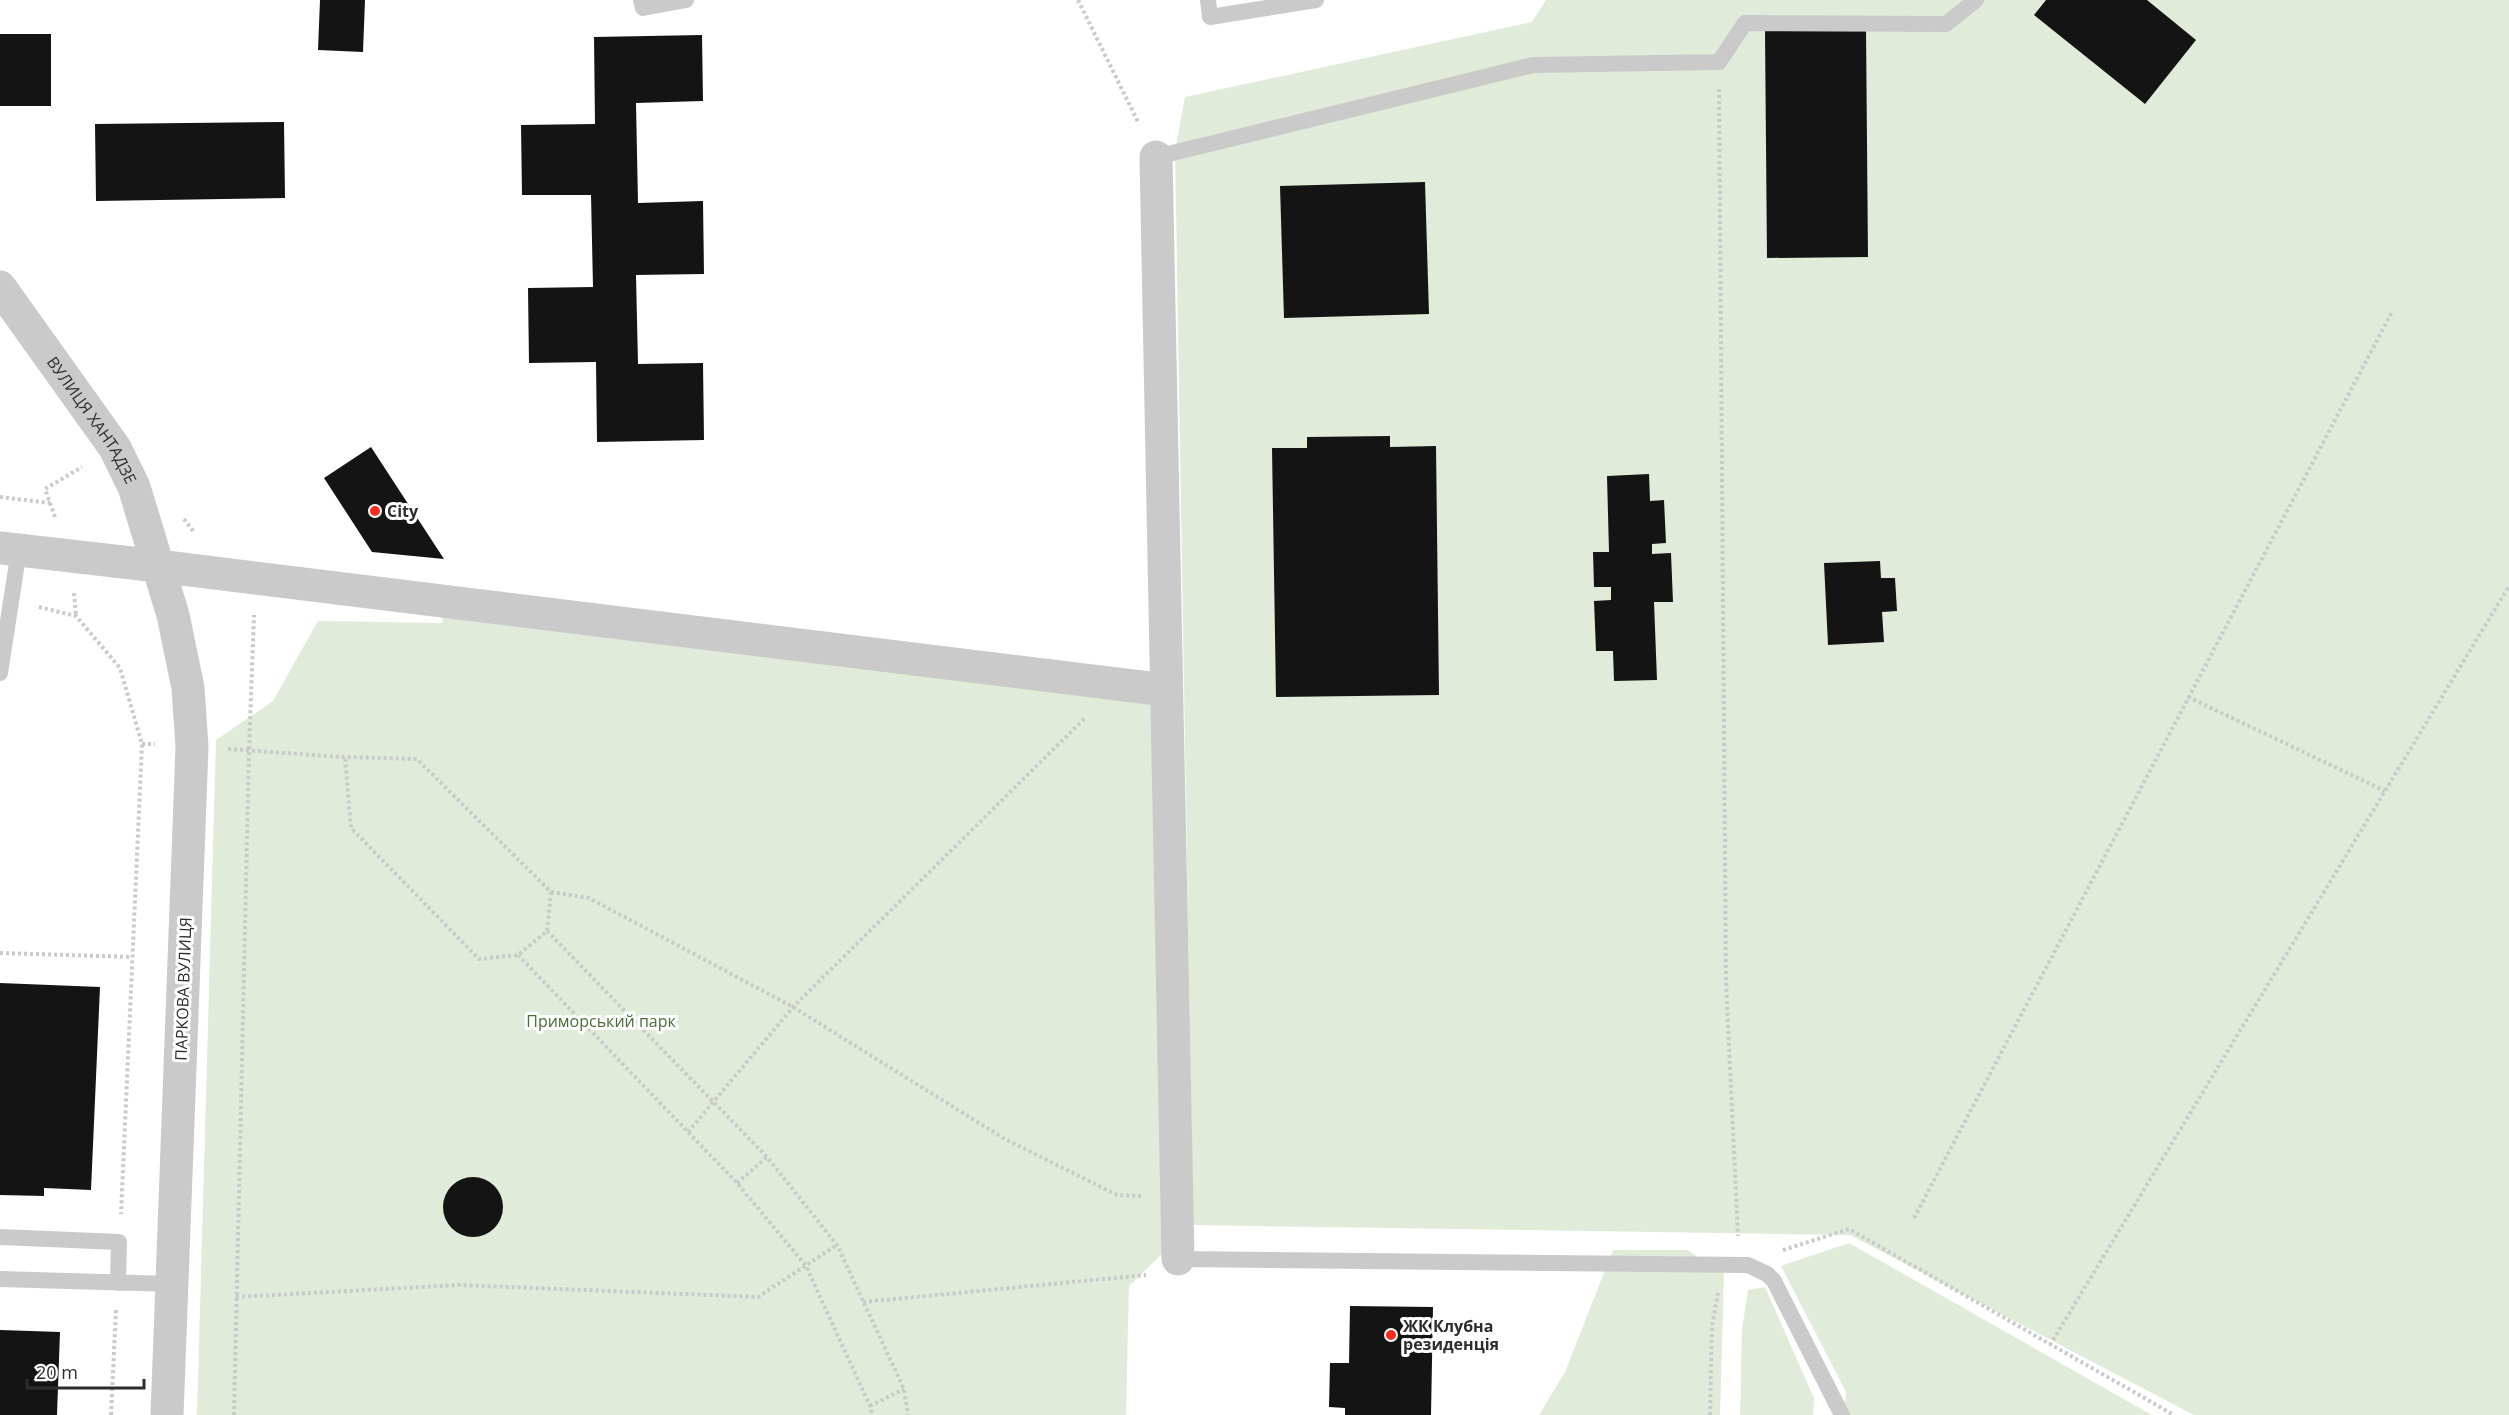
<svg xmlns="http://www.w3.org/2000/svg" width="2509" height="1415" viewBox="0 0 2509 1415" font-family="'Open Sans',sans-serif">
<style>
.green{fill:#e0ecd9}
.building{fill:#141414}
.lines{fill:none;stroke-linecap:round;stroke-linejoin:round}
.path{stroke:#cacaca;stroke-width:4;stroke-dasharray:3 3;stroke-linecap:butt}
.service{stroke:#cacaca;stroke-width:16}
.minor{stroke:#cacaca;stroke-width:33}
.tertiary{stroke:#cacaca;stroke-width:33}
.poi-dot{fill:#f72c1c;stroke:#fff;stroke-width:2}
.labels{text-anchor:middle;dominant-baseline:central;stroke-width:6;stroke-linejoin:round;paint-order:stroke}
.street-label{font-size:16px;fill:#2d2d2d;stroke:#fff}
.poi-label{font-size:16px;font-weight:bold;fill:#2d2d2d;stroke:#fff;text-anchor:start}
.park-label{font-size:16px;fill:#486d36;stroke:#fff}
</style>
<rect width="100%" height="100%" fill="#fff"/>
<!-- green -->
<path class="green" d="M1546,0H2509V1415H2194L1850,1235L1193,1225L1175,151L1185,97L1532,22Z
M445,604L1155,702L1164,1252L1129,1286L1126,1415H197L216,740L273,701L318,621L442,623Z
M1849,1243L2152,1415H1843L1846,1392L1781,1266Z
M1613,1250H1687L1724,1274L1720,1415H1539L1565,1372Z
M1765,1287L1814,1398L1813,1415H1740L1742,1329L1748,1290Z"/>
<!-- building -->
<path class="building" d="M320,0H365L363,52L318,50Z
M2046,0H2147L2196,40L2145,104L2034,15Z
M1866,29L1868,257L1767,258L1765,31Z
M0,34H51V106H0Z
M702,35L703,101L636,103L638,203L703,201L704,274L636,275L638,364L703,363L704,440L597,442L596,362L529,363L528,288L593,287L591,195H522L521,125L595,124L594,37Z
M284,122L285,198L96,201L95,124Z
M1425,182L1429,314L1284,318L1280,186Z
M1390,436V447L1436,446L1439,695L1276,697L1272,448H1307V437Z
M371,447L444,559L372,552L324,478Z
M1649,474L1650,501L1664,500L1666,543L1652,544V554L1671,553L1673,602H1654L1657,680L1614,681L1613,651H1596L1594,601L1611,600V587H1594L1593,552H1609L1607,476Z
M1880,561L1881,578H1895L1897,611L1882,612L1884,642L1828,645L1824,563Z
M0,983L100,987L91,1190L44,1188V1196L0,1195Z
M443 1207a30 30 0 1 1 60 0a30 30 0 1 1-60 0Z
M1350,1306L1433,1307L1431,1415H1345V1408L1329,1407L1330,1363H1349Z
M0,1330L60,1332L57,1415H0Z"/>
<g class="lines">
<!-- path -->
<path class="path" d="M1078,0L1139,124
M1719,89L1726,981L1738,1236
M0,497L50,503
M55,517L45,489L82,467
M184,519L194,532
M74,593L76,616
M39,607L76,616L120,668L142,744L121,1214
M2188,697L2385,791
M142,744H155
M228,749L342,757H345L417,759L551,892L547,931L518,955L479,959L351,828L345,757
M551,892L589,898L793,1007L1003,1138L1117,1195L1141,1196
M547,931L767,1157L837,1245L904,1389L908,1415
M0,953L132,957
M518,955L737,1183L806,1266L870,1406L872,1415
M688,1132L793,1007L1086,717
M737,1183L767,1157
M1914,1218L2392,312
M1783,1250L1849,1229L2174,1415
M236,1297L459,1285L758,1297L837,1245
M863,1302L1146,1275
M2050,1345L2509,586
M870,1406L904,1389
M111,1415L116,1310
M234,1415L249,751L254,615
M1710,1415L1712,1326L1718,1293"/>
<!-- service -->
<path class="service" d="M641,0L643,8L686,0
M1208,0L1210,17L1316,0
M1156,157L1533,65L1719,62L1745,23L1946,24L1976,0
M0,673L19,550
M0,1237L119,1242L118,1283
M1178,1259L1748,1265L1767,1274L1774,1281L1842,1415
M0,1279L172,1284"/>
<!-- minor -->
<g class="minor">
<path d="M1156,157L1178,1259"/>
<path id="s1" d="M0,287L115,448L134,487L158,566L1166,690"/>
</g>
<!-- tertiary -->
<path class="tertiary" d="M0,548L158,566L173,615L188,688L192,747L167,1415"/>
</g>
<!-- markers -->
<g class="poi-dot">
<circle cx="375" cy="511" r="6"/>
<circle cx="1391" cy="1335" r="6"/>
</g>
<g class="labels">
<!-- street labels -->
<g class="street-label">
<text stroke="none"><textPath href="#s1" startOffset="162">ВУЛИЦЯ ХАНТАДЗЕ</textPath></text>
<text transform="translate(183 989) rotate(-88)">ПАРКОВА ВУЛИЦЯ</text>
</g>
<!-- poi labels -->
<g class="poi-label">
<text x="387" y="511">City</text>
<text x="1403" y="1326">ЖК Клубна<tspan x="1403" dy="18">резиденція</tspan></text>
</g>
<!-- park labels -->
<g class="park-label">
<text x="601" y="1021">Приморський парк</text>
</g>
</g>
<!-- scale -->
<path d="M27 1379v9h117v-9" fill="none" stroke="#2d2d2d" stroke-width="3"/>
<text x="36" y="1379" font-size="18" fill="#2d2d2d" stroke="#ffffff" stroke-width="4.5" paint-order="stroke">20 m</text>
</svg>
